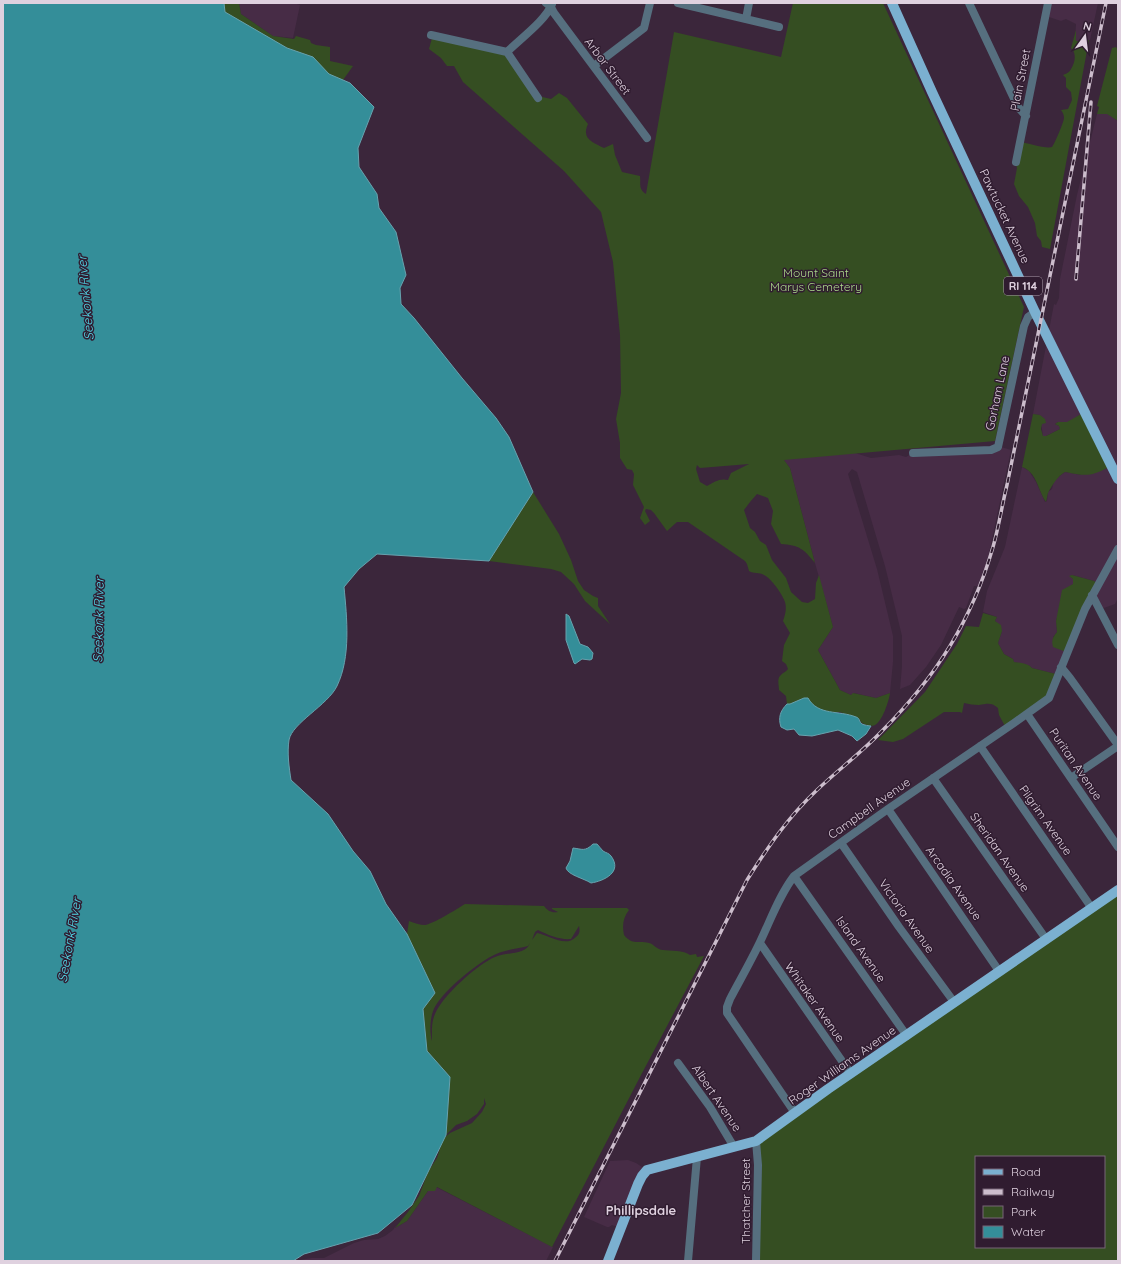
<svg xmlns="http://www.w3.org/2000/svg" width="1121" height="1264" viewBox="0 0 1121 1264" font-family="Quicksand,sans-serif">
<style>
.built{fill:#472c46}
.green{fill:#354e22;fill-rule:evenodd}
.water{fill:#348e99;stroke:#67a2ae}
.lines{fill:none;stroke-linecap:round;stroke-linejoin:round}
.minor{stroke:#566f7f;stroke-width:8}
.major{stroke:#7bb0d0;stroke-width:10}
.rail-casing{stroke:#ccbdcc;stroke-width:3.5}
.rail{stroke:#301c30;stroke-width:2;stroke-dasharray:6;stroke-linecap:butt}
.labels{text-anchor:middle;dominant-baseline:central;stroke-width:3;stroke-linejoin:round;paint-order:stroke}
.shield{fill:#301c30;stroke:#aa9baa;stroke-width:1}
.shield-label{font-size:11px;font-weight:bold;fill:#dfd1df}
.street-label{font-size:12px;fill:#dfd1df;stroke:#301c30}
.park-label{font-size:12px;fill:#abd98a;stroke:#301c30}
.water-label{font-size:13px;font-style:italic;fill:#52d6e6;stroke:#301c30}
.neighbourhood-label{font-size:13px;font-weight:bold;fill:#dfd1df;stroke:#301c30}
</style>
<rect width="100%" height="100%" fill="#3b263b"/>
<!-- built -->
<path class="built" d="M239,3H294L300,5L293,38L273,36L241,14Z
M1048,3H1098L1090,40H1086L1084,42L1075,41L1076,24L1066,19L1061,21L1046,16Z
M1107,113L1118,121V598L1115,604L1101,609L1093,599L1097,584L1094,581L1072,575L1070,576L1073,579V584L1056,620L1057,632L1053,637L1066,652L1056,674L1032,668L1030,666L1014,662L1013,659L1004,654L998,643L1002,631L995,621L997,617L983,612L987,591L1005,547L1022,467L1029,471L1036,482L1045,502L1047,501L1048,492L1052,489L1054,481L1061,475L1065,472L1081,475L1067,422H1058L1055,424L1059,426L1060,429L1046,436H1043L1040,415L1033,414L1054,304L1056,305L1059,298L1060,279L1077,195L1097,114Z
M998,446L1011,450L988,558L978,586H974L966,608L964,609L959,607L941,645L926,667L910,685L900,689L902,666V636L885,566L857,472L852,469L848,474L877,569L893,636V662L890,693L876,698L854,693L851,695L840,690L818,650L833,627L815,563L790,468L782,458L839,448L871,458L899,455L906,457L915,452Z
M628,1160L636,1163L642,1167L643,1172L621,1228L612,1225L609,1227H607L584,1217L610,1161Z
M436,1187L553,1247L546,1261H294L312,1258H324L354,1243L364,1240L378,1239L385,1236L393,1230L397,1224L395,1228L407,1221L428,1191H434Z"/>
<!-- green -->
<path class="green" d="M219,3H239L241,14L273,36L294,39L296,36L310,40L311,43L316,45L330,47V61L353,66L343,80L341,86L229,28L230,15L221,13Z
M793,3H883L1024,307L995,441L784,460L790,468L815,563C804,549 799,545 781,544L771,524L773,511L768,498L757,494L750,502L744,510L750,528L755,532L760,541L766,545L772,560L786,578L791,592L802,602L808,603L815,599L816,583L819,575L833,627L818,650L840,690L851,695L853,693L876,698L890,693C889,701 882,722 875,725C871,727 866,725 862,723L859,719L840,712H827L817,708L804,698L790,704H787L786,696L779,690C779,686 777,679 780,676C782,673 786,672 788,669L786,664L782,661L784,645L790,633L783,621C785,615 787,609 785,602C783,595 771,578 764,575C759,572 754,574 749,571L747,564L745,561L688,522H677L667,531L654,513L651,510L646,509L645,511L650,521L645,525L640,518L644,507L633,485L634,474L632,470L627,469L620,458V443L616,419L621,393L620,335L613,262L601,212L564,171L463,82L454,66H447L441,58L429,49L432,38L505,53L538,96L551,99L559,93L567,98L588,124C581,139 593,142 604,148L613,144L615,155L622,172L640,176C641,184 638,189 646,194L674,32L781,57ZM749,464L731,473L728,480C720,478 714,482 707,486L700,482L696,469L697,465L700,468Z
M1076,30V41L1084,42L1086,40H1089L1050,249L1042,247L1041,241L1037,236L1035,223L1028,207L1019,196L1014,184L1017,168L1016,165L1021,142C1027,143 1046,149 1052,147C1054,145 1064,122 1064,118C1064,115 1063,113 1061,110L1068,109L1072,100L1071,92L1066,87V78L1063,75C1066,74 1070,72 1071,69C1075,63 1077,53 1071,48Z
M1116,47L1118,50V121L1107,114H1097L1099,107L1097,106L1112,48Z
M1083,413L1109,467C1090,477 1086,476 1065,472C1058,476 1052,485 1048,493C1047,496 1047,499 1046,502C1038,491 1037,472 1022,467L1033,414L1040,415L1045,419L1046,423L1042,424L1041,429L1043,436H1046L1060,429L1059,426L1055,424L1058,422H1067Z
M533,492L559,534L571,560L578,581L584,590L593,596L598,598V606L610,624L585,601L574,584L561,572L551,569L489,561Z
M1072,575L1094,581L1098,584L1066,652L1053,647C1051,640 1053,637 1057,632L1056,621L1062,590L1073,584V579L1069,576Z
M983,613L997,617L995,621L1001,625L1002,631L998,643L1004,654L1013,659L1014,662C1020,663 1028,663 1032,668L1056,674L1046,699L1006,728L999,715L998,708C991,702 987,704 979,705C974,705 969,704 964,703L962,713L960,712H944L903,739L893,742L878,740L925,692L957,644L966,626L979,627Z
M1118,894V1261H757L756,1143ZM976,1157H1104V1247H976Z
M465,904L544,906C548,911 551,913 558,912L552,909V908H627L629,910C623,918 622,925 624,935C633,946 638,940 649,943C654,944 657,950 663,950C670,951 684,950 690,955L696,954L697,957L704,956L640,1077L552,1247L437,1187L435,1191H428L407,1221L395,1228L408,1212L419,1196L428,1172L437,1158L442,1142L445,1137L450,1133L472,1123L482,1112L486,1104L484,1098V1104L477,1114L467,1121L456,1125L446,1135L450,1077L427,1051L423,1008L435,993L407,934L409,921C414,923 420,925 425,925C433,924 457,909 465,904ZM579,926C580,930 580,934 576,937C565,948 549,935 537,933L532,940L535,932L538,930C548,935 560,940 571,939ZM530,943C526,955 507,952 495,957C478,964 442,996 435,1014C431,1023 432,1032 432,1041C429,1031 430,1014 436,1005C446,989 475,965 492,956C501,951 514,949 524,947L528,946Z"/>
<!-- water -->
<path class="water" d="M3,3H224L225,12L287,48L313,57L329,74L350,83L374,107L358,148L359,167L377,194L379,208L396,232L406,275L400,288L401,304L414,318L462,378L496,418L509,437L533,492L489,561L377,554L359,569L344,587C347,618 351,657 337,686C328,705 292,723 289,740C287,753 289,767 291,780L328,814L353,851L370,871L386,904L407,934L435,993L423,1009L427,1051L450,1077L446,1135L412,1205L378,1233L304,1254L293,1261H3Z
M566,614L569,616L580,644L588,647L593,653L592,659L590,660L582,659L575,664L574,663L566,640Z
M804,698H808C818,716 839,710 856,717C860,718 859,722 862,724C864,725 869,726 871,726L866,734L857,741L852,736L838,730L812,736L799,735L794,729L787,730L781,727C778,718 780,711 787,704H790Z
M593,844H597C599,846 601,849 603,851C606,853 609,853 611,856C623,872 604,881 591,883C583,878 568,875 566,868L570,861L573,848C582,849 585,852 593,844Z"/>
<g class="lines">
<!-- minor -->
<path class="minor" d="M546,3L551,7L554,13L647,138
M678,3L779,27
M969,3L1018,107L1026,116
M746,19L749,3
M431,35L507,52L538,98
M507,52C520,39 546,20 552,4
M594,66L644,28L650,3
M1016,162L1048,3
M913,453L991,450L998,447L1024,326L1028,317L1035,312
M1092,595L1118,645
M1061,667L1070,678L1118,745
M1027,714L1118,847
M980,746L1091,907
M933,778L1046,939
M1071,778L1118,746
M888,809L999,971
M841,843L899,927L954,1002
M794,876L907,1036
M760,943L851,1074
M678,1063L710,1107L734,1147
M795,1113L727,1013V1007L730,999C740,980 751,961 760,942C771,919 779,896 794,876L888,809L1014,723L1049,698L1085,609L1118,549
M688,1261L697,1157
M756,1261L758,1165L756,1141"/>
<!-- major -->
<path class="major" d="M892,3L932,92L1035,312L1118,479
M608,1261L638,1184L642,1176L647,1170L756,1141L828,1089L1118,890"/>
<defs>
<path id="rail" d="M1076,279L1091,102
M555,1261L747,880C768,847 788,817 817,790C838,770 862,752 882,731C936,677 972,620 993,547C999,526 1002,505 1007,485L1106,3"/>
</defs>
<!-- rail casing -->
<use href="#rail" class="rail-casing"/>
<!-- rail -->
<use href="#rail" class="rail"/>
</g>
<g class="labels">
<!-- shield labels -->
<rect class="shield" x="1004" y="277" width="38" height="18" rx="3"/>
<g class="shield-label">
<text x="1023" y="286">RI 114</text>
</g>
<!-- street labels -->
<g class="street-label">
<text transform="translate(608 66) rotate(53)">Arbor Street</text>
<text transform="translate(1020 80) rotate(-79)">Plain Street</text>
<text transform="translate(1005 216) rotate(65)">Pawtucket Avenue</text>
<text transform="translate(997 393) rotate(-78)">Gorham Lane</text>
<text transform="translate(1076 764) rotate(56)">Puritan Avenue</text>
<text transform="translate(869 808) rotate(-35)">Campbell Avenue</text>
<text transform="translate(1046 820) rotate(55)">Pilgrim Avenue</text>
<text transform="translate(1000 852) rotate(55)">Sheridan Avenue</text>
<text transform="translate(954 883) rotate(55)">Arcadia Avenue</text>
<text transform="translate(907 916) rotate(55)">Victoria Avenue</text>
<text transform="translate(861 949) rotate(55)">Island Avenue</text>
<text transform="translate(815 1002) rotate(55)">Whitaker Avenue</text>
<text transform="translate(842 1065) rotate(-35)">Roger Williams Avenue</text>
<text transform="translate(717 1098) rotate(56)">Albert Avenue</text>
<text transform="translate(745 1201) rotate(-90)">Thatcher Street</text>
</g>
<!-- park labels -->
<g class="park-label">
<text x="816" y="272">Mount Saint<tspan x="816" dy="14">Marys Cemetery</tspan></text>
</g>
<!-- water labels -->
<g class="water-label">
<text transform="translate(85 298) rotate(-95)">Seekonk River</text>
<text transform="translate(98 620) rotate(-89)">Seekonk River</text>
<text transform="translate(69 940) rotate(-80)">Seekonk River</text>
</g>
<!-- neighbourhood labels -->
<g class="neighbourhood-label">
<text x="641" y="1210">Phillipsdale</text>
</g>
</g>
<!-- border -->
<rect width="1121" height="1264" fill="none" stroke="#dfd1df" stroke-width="8"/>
<!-- legend -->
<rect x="975" y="1156" width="130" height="92" fill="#301c30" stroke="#766476"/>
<rect x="983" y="1169" width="20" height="6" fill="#7bb0d0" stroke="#766476"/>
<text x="1011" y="1176" font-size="12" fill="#dfd1df">Road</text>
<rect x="983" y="1189" width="20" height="6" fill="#ccbdcc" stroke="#766476"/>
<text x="1011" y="1196" font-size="12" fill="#dfd1df">Railway</text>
<rect x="983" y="1206" width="20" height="12" fill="#354e22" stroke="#766476"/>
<text x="1011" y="1216" font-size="12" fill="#dfd1df">Park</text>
<rect x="983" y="1226" width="20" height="12" fill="#348e99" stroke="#766476"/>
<text x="1011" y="1236" font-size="12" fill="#dfd1df">Water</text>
<!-- north arrow -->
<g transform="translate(1085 36) rotate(14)" stroke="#301c30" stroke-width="3" paint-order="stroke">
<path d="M0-3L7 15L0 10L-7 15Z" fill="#dfd1df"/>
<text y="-6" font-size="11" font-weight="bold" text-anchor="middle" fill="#dfd1df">N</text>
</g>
</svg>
